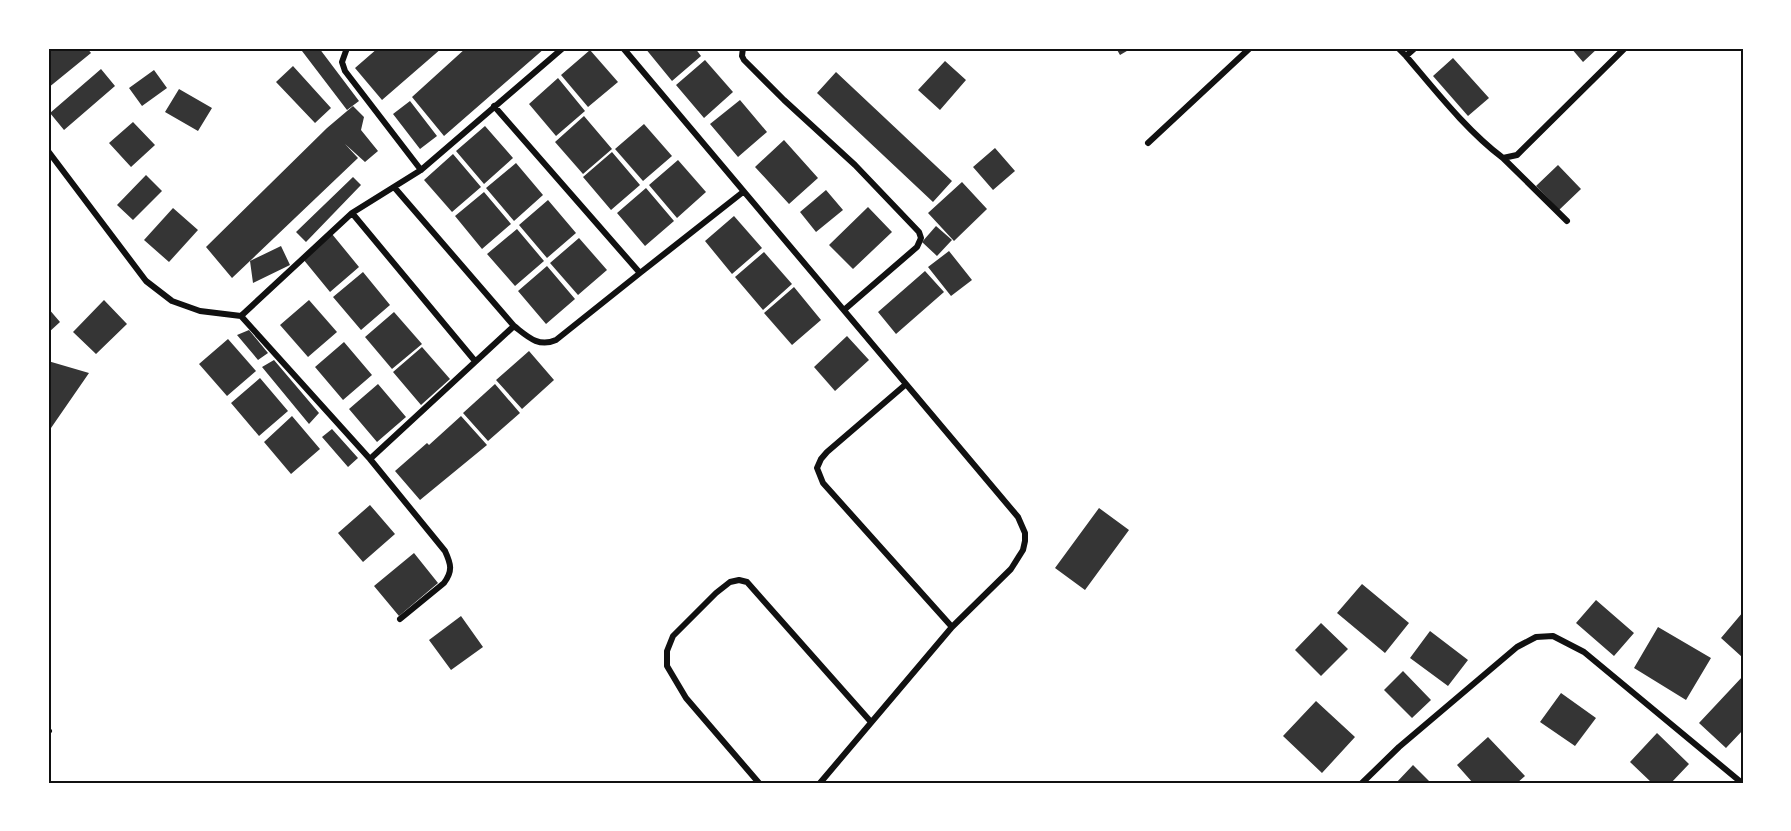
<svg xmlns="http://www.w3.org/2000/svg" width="1791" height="831" viewBox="0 0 1791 831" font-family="'Space Grotesk',sans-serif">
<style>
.building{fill:#353535}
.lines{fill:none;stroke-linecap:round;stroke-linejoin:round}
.minor{stroke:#111;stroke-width:6}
.neatline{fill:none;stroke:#111;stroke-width:2}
</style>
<rect width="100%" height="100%" fill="#fff"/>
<!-- building -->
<path class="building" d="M48,48H87L91,53L48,88Z
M305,48H319L359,101L347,110L302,51Z
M378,48H442L382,100L355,68Z
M466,48H545L444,136L412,97Z
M645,48H695L701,56L672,81Z
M1116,48H1132L1120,55Z
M1571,48H1598L1583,62Z
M590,50L618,82L588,107L561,75Z
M1453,58L1489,98L1468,116L1433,76Z
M705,60L733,92L704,118L676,85Z
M945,61L966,80L940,110L918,90Z
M293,66L331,108L315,123L276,82Z
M101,69L115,86L64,130L50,113Z
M154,70L167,88L142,106L129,88Z
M836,72L952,181L933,202L817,93Z
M558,78L585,111L556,136L529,104Z
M179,89L212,108L198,131L165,112Z
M740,100L767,132L738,157L710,124Z
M410,101L437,136L420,149L393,114Z
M353,106L364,117L361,130L378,151L365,162L345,144L358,158L232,278L206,247L327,128Z
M584,116L612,149L583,174L555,142Z
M133,122L155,145L131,167L109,143Z
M644,124L672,156L643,181L615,149Z
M485,126L513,158L484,184L456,151Z
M784,140L818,178L789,204L755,167Z
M995,148L1015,171L993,190L973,167Z
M612,152L640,185L611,210L583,177Z
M453,154L481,187L452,212L424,180Z
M678,160L706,192L677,218L649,185Z
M516,163L543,195L514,221L486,188Z
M1558,165L1581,189L1559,210L1536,186Z
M146,175L162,191L133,220L117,205Z
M353,177L361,185L306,242L296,232Z
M962,182L987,209L954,241L928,213Z
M646,188L674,221L645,246L617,213Z
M826,190L843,210L816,232L800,212Z
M484,192L511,224L482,249L455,216Z
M548,200L576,233L547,258L519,225Z
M868,207L892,232L853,269L829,245Z
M173,208L198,230L169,262L144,240Z
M734,216L762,248L732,274L705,241Z
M936,226L952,240L937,256L922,242Z
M517,229L544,261L515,286L487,254Z
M332,234L359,267L330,292L303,259Z
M579,238L607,270L578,295L550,263Z
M281,246L290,265L253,283L250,261Z
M949,251L972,280L951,296L928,267Z
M764,252L792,284L763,310L735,277Z
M547,266L575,299L546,324L518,291Z
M925,271L944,292L896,334L878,312Z
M363,272L390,305L361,330L333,297Z
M794,287L821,320L792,345L764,313Z
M104,300L127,324L96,354L73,332Z
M309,300L337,332L308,357L280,325Z
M48,308L60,322L48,333Z
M394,312L422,344L392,369L365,337Z
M249,330L268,353L258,360L237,335Z
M847,336L869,360L835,391L814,367Z
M228,339L256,371L227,396L199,364Z
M344,342L372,375L343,400L315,367Z
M422,347L450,379L421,405L393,372Z
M529,351L554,380L522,409L496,380Z
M274,360L319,413L309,424L262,367Z
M48,361L89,373L51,428L48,427Z
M260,378L288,411L259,436L231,403Z
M378,384L406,417L377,442L349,409Z
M495,384L520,413L488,441L463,413Z
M292,416L320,449L291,474L264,442Z
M461,416L487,445L420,500L395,471L427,443L429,445Z
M332,429L358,458L348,467L322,437Z
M370,505L395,534L363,562L338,533Z
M1099,508L1129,530L1085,590L1055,568Z
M414,553L438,583L399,616L374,586Z
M1362,584L1409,623L1385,653L1337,613Z
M1596,600L1634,633L1614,656L1576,623Z
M1743,612V655L1742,657L1721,638Z
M461,616L483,647L451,670L429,640Z
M1321,623L1348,649L1321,676L1295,650Z
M1658,627L1711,658L1686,700L1634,668Z
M1430,631L1468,660L1448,686L1410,658Z
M1403,671L1431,700L1412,718L1384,690Z
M1743,676V730L1726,748L1699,723Z
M1561,693L1596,718L1575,746L1540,722Z
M1316,701L1355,737L1322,773L1283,736Z
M1657,733L1689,764L1671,783H1652L1630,762Z
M1488,737L1525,776L1517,783H1473L1457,765Z
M1413,765L1431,783H1396Z"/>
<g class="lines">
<!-- minor -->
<path class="minor" d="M347,48L342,62L345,71L421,170
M623,48L1018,517L1025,533V541L1023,550L1011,569L952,627L820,783
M743,48L742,56L744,60L784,100L855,165L919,232L921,238L917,247L844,310
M1398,48L1406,56
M1415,48L1406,56C1435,90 1467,131 1503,158L1517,155L1625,48
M494,106L640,273L743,192
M1148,143L1250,48
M48,151L146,281L172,301L200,311L241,316L370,459L445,551C451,564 453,571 444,583L400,619
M1503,158L1567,221
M394,187L514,326C527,336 538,348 556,340L640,273
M352,213L475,361
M241,316L352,213L421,170L563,48
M905,385L827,452L821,459L817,468L823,483L952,627
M370,459L514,326
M48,730L49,731
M759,783L686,698L667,666V651L673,636L716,593L730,582L739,580L747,582L871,722
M1362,783L1399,747L1517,647L1536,637L1553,636L1584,652L1742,783"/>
</g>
<!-- border -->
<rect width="1791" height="831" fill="none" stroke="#ffffff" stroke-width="99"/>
<rect x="50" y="50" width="1692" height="732" class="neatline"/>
</svg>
